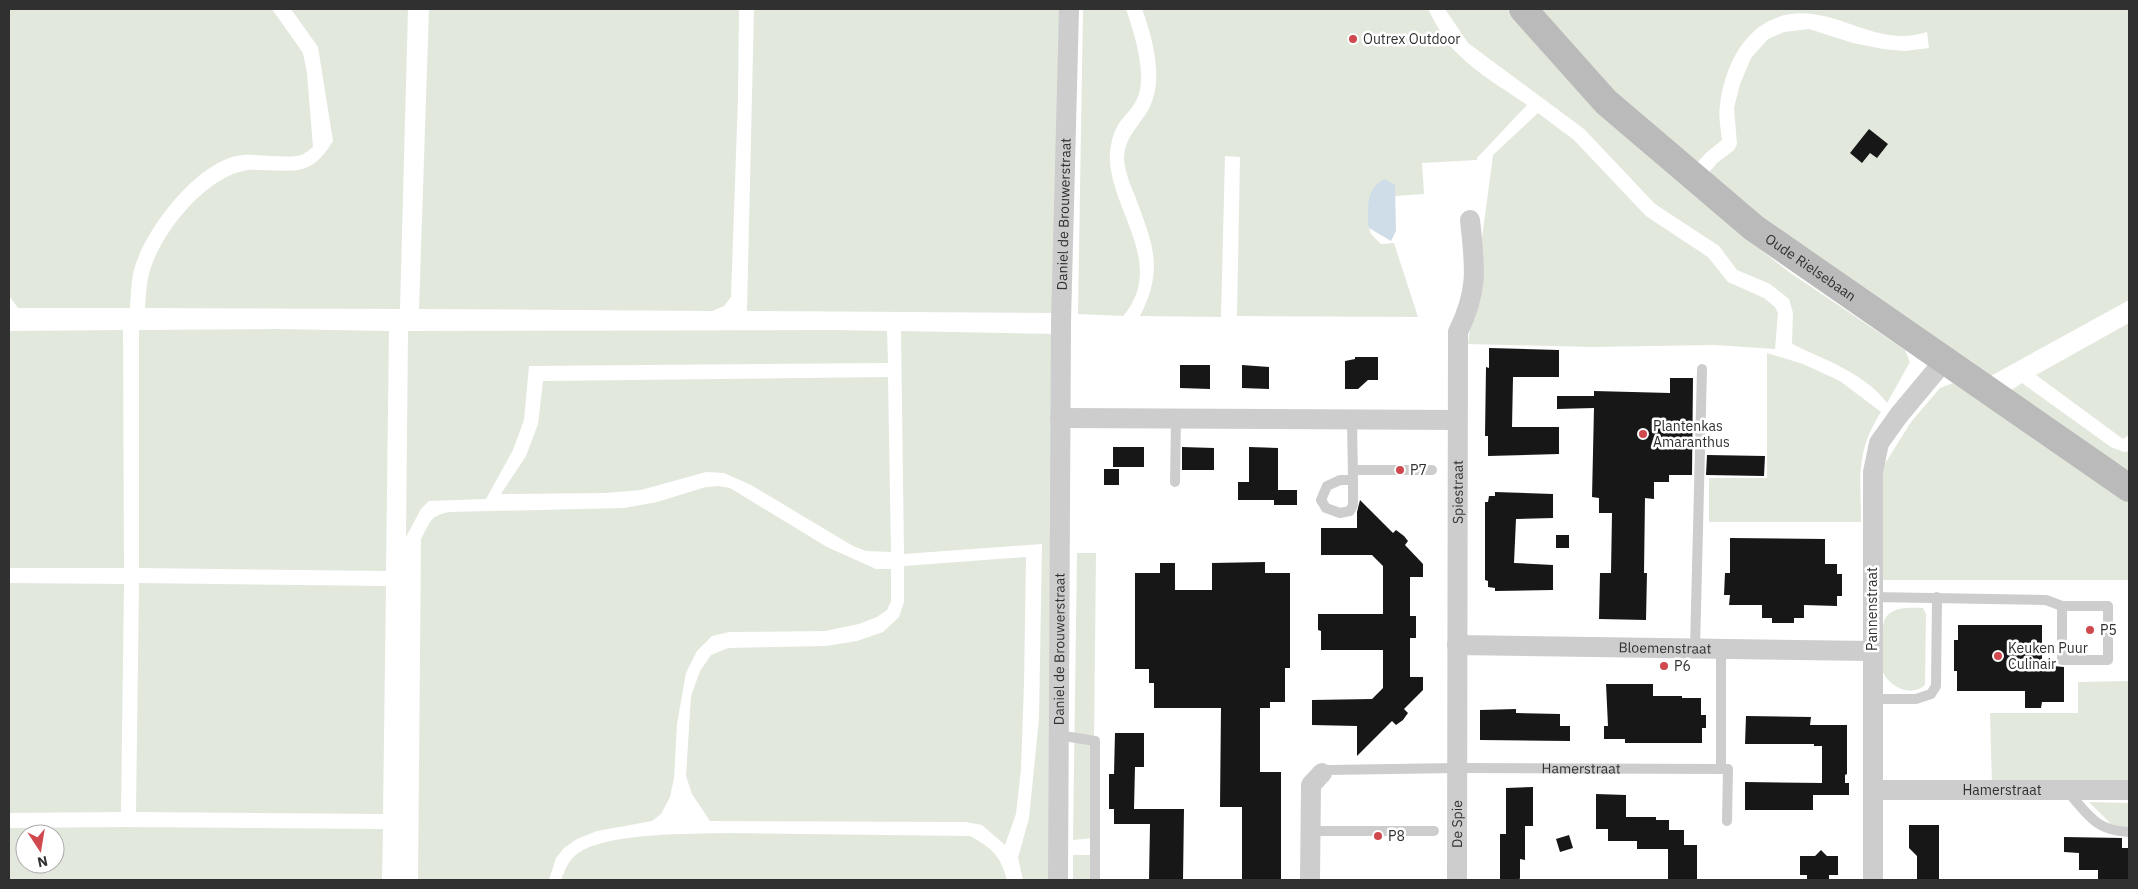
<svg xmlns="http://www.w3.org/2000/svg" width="2138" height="889" viewBox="0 0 2138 889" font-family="'IBM Plex Sans',sans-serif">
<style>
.green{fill:#e3e8dd;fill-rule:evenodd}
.water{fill:#cfdde8}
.building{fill:#171717}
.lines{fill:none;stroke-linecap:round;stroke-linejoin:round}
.lane{stroke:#cdcdcd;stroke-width:10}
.street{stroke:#cdcdcd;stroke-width:20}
.secondary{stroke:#bababa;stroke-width:28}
.poi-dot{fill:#d0494e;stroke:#fff;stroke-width:2}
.labels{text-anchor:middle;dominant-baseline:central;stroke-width:5;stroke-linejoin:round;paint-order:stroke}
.poi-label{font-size:14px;fill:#303030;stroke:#fff;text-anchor:start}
.street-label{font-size:14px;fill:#303030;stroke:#fff}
</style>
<rect width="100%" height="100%" fill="#fff"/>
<!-- green -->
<path class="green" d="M10,9H272L303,53L307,73L313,147C310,149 305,154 301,155C289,159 257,154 243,155C198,159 145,229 134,270C131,282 131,296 130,308H18L10,297L9,165Z
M291,9H408L400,309L145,308C146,297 146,285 149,274C159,235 203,180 243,171C249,169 256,170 262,170C298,171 312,175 333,141L318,47Z
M429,9H739L738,97L731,297L724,306L712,311L419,309Z
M754,9H1061L1057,313L747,311Z
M1083,9H1126C1134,32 1146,70 1139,94C1135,107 1124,115 1118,125C1112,135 1109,151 1110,162C1114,214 1166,266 1123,316L1078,314Z
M1142,9H1428C1436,24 1445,42 1458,54C1478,74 1504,89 1527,105L1477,158V160L1422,163L1424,194L1395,196V185L1368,225L1371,234L1381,244L1394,243L1418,317L1237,316L1240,157L1225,156L1221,317L1140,316C1165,267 1152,243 1135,196C1130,184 1125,172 1124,159C1124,139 1137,128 1147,112C1165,83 1153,39 1142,9Z
M1445,9H1507L1515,19L1733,228L1789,272L1905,350L1910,362L1887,403C1866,374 1823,359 1792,344L1793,313L1789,299L1770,284L1737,270L1719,246L1655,204L1584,129L1468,43Z
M1540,9H2129V300L1989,377L1824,268L1706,176L1717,163L1734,150L1737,144L1734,108L1740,84L1751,58L1768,39L1784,32L1809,29L1853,43L1883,49L1905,51L1929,48L1927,32C1884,46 1852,19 1812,14C1755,7 1726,56 1720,105C1718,116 1721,129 1722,140L1707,152L1695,165L1608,88Z
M1538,113L1574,140L1646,216L1708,257L1728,282L1764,298L1775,307L1778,313L1775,349L1714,345L1591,347L1468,344L1493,155Z
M2129,323V435L2123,439L2036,375Z
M276,329L389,331L386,571L139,568V330Z
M123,330L124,568H9V331Z
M834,330L887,331L888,363L529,366L524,420L513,450L486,499L429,501L421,509L406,537L408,331Z
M901,331L1055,334L1050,880H1023L1018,858L1029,818L1039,719L1042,544L904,554Z
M1767,353L1803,364L1840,381L1881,412C1855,453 1861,476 1861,522H1709V478H1767Z
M888,377L891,552L866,551L853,546L751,485L724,473L706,472L641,490L606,493L501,494L526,456L538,424L543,381Z
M1953,383L2129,499V580H1879L1881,470L1911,422L1940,388Z
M2022,383L2111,447L2124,452L2129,451V471L2010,391Z
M719,486L730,488L827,547L876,569H891V601L887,610L877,617L859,624L825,631L729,632L712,636L697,651L686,673L677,724L674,778L670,797L661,814L652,821L597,831L577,839L564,848L556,858L549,880H418L421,539C430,523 429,516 449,512L624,508L657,502L706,487Z
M1077,553H1096L1093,838L1073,840Z
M1026,557L1024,684L1021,769L1016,814L1005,845L982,825L966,822L710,821L692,794L686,776L691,696L700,671L711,655L728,648L826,646L857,641L883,632L899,617L904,602V566Z
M9,583L124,584L121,812L9,813Z
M139,583L386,586L383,814L136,812Z
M1923,608L1926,614L1925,685C1912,698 1888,687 1882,670C1880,662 1881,623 1886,617C1895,606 1911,608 1923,608Z
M2129,681V784L1992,786L1990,713H2078V682Z
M2089,802L2129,803V828L2114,827Z
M124,827L383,829L382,880H9V828ZM25,834H55V864H25Z
M727,833L970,836C993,849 1000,855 1007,880H561C566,867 570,857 583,850C615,833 690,834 727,833Z
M1073,855H1093L1092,880H1073Z"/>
<!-- water -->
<path class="water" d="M1385,179L1395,185L1396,231L1391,241L1369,228L1368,225C1368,206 1366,188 1385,179Z"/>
<!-- building -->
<path class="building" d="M1869,129L1888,144L1877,158L1870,153L1862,163L1850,153Z
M1489,348L1559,350V377H1513L1512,427H1559V454L1488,456V436H1485L1486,367L1489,368Z
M1355,357H1378V380H1368L1358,389H1345V361L1355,359Z
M1180,365H1210V389L1180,388Z
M1242,365L1269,367V389L1242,388Z
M1670,378H1693L1692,475H1669V482H1654V499L1645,498L1644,573H1647L1646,620L1599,619L1600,573H1611L1612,513H1599V498L1592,497L1594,408L1557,409V396H1594V391L1670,393Z
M1113,447H1144V467H1113Z
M1182,447L1214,448V470H1182Z
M1249,447L1278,448V490H1297V505H1274V500H1238V482H1249Z
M1707,455L1765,456L1764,476L1706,475Z
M1104,469H1119V485H1104Z
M1495,492L1553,494V518L1516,519L1514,563L1553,565V590L1495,591V588L1488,587V581L1485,580V502H1488L1489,496H1495Z
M1360,500L1393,533L1396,530L1404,536L1408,541L1405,545L1423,564V577H1410V616H1416V638H1410V677H1423V690L1404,709L1408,713L1403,720L1396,725L1392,721L1357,756V726L1312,725V700L1372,699L1383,688V650H1321V631L1318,630V614H1383V566L1372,555H1321V528H1357V512Z
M1556,535H1569V548H1556Z
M1730,538L1825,539V564H1837V574H1842V596H1837V606L1804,605V618H1794V623H1772V618H1762V605H1729L1730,595H1724L1725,573H1730Z
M1265,562V573H1290V668H1285V702H1270V708H1260V772H1281V880H1242V807H1220L1221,708H1154V683H1149V669H1135V573H1160V563H1175V590H1212V563Z
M1958,625H2042V665L2064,667V702H2042L2041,708H2025V691H1957V671H1954V640H1958Z
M1606,684H1653V696H1682V698H1701V715H1706V728H1702V743H1625V739H1604V726H1608Z
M1516,709V713L1560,714V726H1570V741L1480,740V710Z
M1746,716L1811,717L1810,725H1847V774L1845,775V783H1849V795H1813V810H1745V782L1822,783V746H1814V744H1745Z
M1115,733H1144V767H1135L1134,809H1184L1183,880H1149L1150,824H1114V809H1109V774H1114Z
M1533,787V826H1525V860L1520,859V878L1519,880H1500V834H1506V788Z
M1596,794L1626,795V817H1656V820H1669V830H1684V845H1697V879H1668V849H1637V841H1608V829H1596Z
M1909,825H1939V880H1917V856L1909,848Z
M1569,835L1573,848L1560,852L1556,839Z
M2064,837L2122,838V848H2128L2129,880H2098V870H2079V853L2064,852Z
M1821,850L1827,856H1838V875H1829V880H1807V875H1800V856H1815Z"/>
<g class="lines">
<!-- lane -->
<g class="lane">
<path d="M1352,419L1353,480H1340L1327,486L1321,500L1326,508L1340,513L1350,511L1353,505V480"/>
<path d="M1353,470H1432"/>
<path d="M1175,482L1176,418"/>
<path d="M1872,597L2046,600L2062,606H2108V660H2062V606"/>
<path d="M1695,648L1702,369"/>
<path d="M1872,699H1916L1931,694L1936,686L1937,597"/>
<path d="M1058,735L1095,741V880"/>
<path d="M1721,769H1728L1727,821"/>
<path id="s1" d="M1322,773L1327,770L1457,768L1721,769V648"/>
<path d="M2067,791C2088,814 2095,831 2129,832"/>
<path d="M1311,831H1434"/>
</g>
<!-- street -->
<g class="street">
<path d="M1060,418L1457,420"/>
<path id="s2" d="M1457,645L1872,651"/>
<path id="s3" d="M1874,790H2129"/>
<path id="s4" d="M1058,880L1061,322L1069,9"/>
<path d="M1310,880L1311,785L1322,773"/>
<path id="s5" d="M1457,880L1458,332C1479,289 1475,267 1470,220"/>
<path d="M1873,880V472L1879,443L1899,415L1944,361"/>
</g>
<!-- secondary -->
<path class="secondary" id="s6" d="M1523,9L1606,102L1754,228L2129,488"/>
</g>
<!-- markers -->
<g class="poi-dot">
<circle cx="1353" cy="39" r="5"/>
<circle cx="1643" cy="434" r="5"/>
<circle cx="1400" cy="470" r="5"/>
<circle cx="2090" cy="630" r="5"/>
<circle cx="1998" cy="656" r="5"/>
<circle cx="1664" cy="666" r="5"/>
<circle cx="1378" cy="836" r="5"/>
</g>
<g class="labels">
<!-- poi labels -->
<g class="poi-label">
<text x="1363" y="39">Outrex Outdoor</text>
<text x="1653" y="426">Plantenkas<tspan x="1653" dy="16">Amaranthus</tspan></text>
<text x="1410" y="470">P7</text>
<text x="2100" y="630">P5</text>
<text x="2008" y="648">Keuken Puur<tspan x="2008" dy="16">Culinair</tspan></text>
<text x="1674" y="666">P6</text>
<text x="1388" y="836">P8</text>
</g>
<!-- street labels -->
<g class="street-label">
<text stroke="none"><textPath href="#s4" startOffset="666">Daniel de Brouwerstraat</textPath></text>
<text stroke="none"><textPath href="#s6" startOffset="388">Oude Rielsebaan</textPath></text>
<text stroke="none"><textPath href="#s5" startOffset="388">Spiestraat</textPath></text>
<text transform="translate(1872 609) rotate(-90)">Pannenstraat</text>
<text stroke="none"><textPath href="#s2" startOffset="208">Bloemenstraat</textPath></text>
<text stroke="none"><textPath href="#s4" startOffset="231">Daniel de Brouwerstraat</textPath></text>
<text stroke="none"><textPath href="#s1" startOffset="260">Hamerstraat</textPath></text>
<text stroke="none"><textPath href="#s3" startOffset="128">Hamerstraat</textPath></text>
<text stroke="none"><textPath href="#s5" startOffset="56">De Spie</textPath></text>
</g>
</g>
<!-- border -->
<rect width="2138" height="889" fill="none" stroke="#303030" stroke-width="20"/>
<!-- north arrow -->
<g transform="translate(40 849) rotate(168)"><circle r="24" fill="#ffffff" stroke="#acacac"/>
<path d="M0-4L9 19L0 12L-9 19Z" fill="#d0494e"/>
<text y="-8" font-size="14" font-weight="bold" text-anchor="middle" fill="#303030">N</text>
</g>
</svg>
